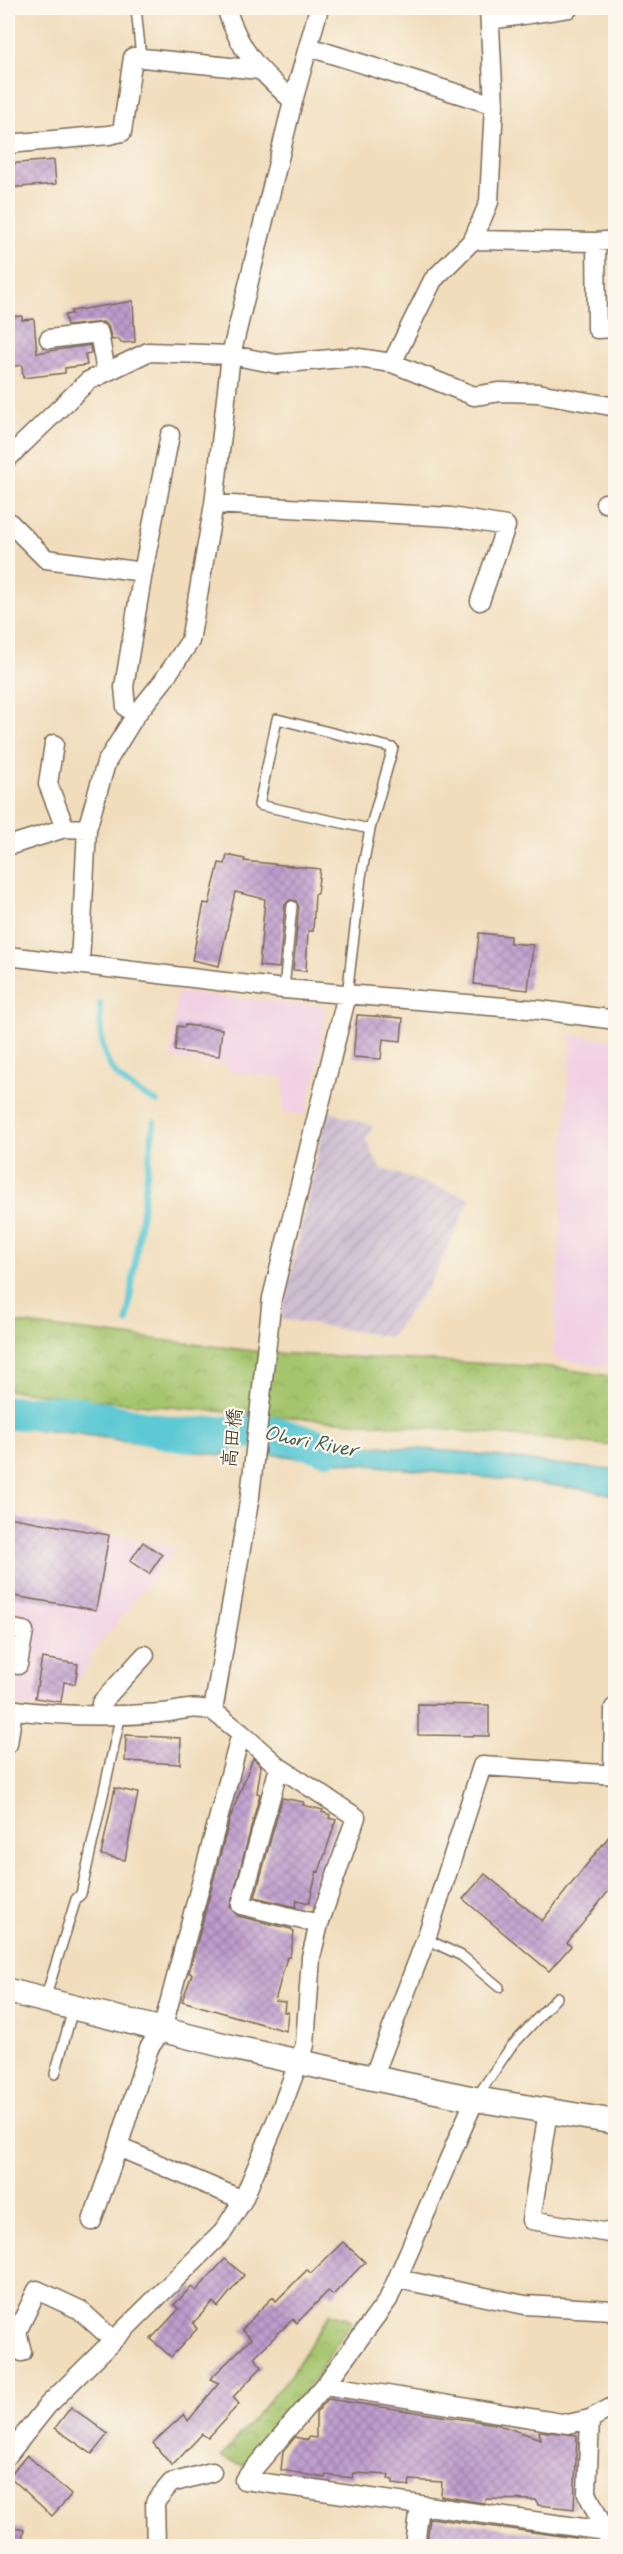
<svg xmlns="http://www.w3.org/2000/svg" width="623" height="2554" viewBox="0 0 623 2554" font-family="Mynerve,'Klee One',sans-serif">
<style>
.built{fill:#f1d0e3}
.industrial{fill:url(#industrial-furrows)}
.park{fill:url(#park-crowns);stroke:#707846;stroke-width:1.5}
.water{fill:#5dc9d4;stroke:#4c7a79;stroke-width:1.5}
.lines{fill:none;stroke-linecap:round;stroke-linejoin:round}
.stream{stroke:#5dc9d4;stroke-width:6}
.river{stroke:#5dc9d4;stroke-width:34}
.building{fill:url(#building-cross-hatch)}
.service-casing{stroke:#7b6955;stroke-width:12}
.minor-casing{stroke:#7b6955;stroke-width:21}
.tertiary-casing{stroke:#7b6955;stroke-width:27}
.service{stroke:#fff;stroke-width:9}
.minor{stroke:#fff;stroke-width:18}
.tertiary{stroke:#fff;stroke-width:24}
.labels{text-anchor:middle;dominant-baseline:central;stroke-width:4.5;stroke-linejoin:round;paint-order:stroke}
.street-label{font-size:20px;fill:#3b2a1e;stroke:#fbf7ec}
.water-label{font-size:21px;font-style:italic;fill:#455a55;stroke:#fbf7ec}
</style>
<defs>
<pattern id="industrial-furrows" width="10" height="10" patternUnits="userSpaceOnUse" patternTransform="scale(1.5)"><rect width="10" height="10" fill="#cebed1"/><path d="M-1 1l2-2M0 10L10 0M9 11l2-2" fill="none" stroke="#b2a3b3"/></pattern>
<pattern id="park-crowns" width="20" height="18" patternUnits="userSpaceOnUse" patternTransform="scale(1.5)"><rect width="20" height="18" fill="#a5c56d"/><path d="M2 6a3 3 0 1 1 6 0M12 15a3 3 0 1 1 6 0" fill="none" stroke="#8fa95e"/></pattern>
<pattern id="building-cross-hatch" width="8" height="8" patternUnits="userSpaceOnUse" patternTransform="scale(1.5)"><rect width="8" height="8" fill="#be9ccd"/><path d="M0 0l8 8M0 8l8-8" fill="none" stroke="#9c7fa6"/></pattern>
</defs>
<rect width="100%" height="100%" fill="#fbf7ec"/>
<filter id="ink" filterUnits="userSpaceOnUse"><feTurbulence type="fractalNoise" baseFrequency=".0167" numOctaves="2"/><feDisplacementMap in="SourceGraphic" scale="12" xChannelSelector="R" yChannelSelector="G"/><feConvolveMatrix kernelMatrix="1 2 1 2 8 2 1 2 1" color-interpolation-filters="sRGB"/></filter>
<filter id="wash" filterUnits="userSpaceOnUse"><feTurbulence type="fractalNoise" baseFrequency=".008" numOctaves="4" result="noise"/><feDisplacementMap in="SourceGraphic" scale="24" xChannelSelector="R" yChannelSelector="G"/><feGaussianBlur stdDeviation="1.35" result="paint"/><feColorMatrix in="noise" values="0 0 0 0 0 0 0 0 0 0 0 0 0 0 0 0 0 1.4 0 .05"/><feComposite in="paint" operator="in"/></filter>
<g filter="url(#wash)">
<rect width="100%" height="100%" fill="#f1ddbc"/>
<!-- built -->
<path class="built" d="M177,992L326,1007L318,1067L305,1115L283,1112L284,1077L228,1072V1065L171,1059Z
M571,1035L615,1040V1369L553,1358Z
M8,1514L176,1548L89,1658L92,1662L55,1709L8,1705Z"/>
<!-- industrial -->
<path class="industrial" d="M327,1111L373,1126L366,1139L380,1168L471,1198L429,1286L390,1337L281,1319Z"/>
<!-- park -->
<path class="park" d="M8,1322L271,1353L551,1367L615,1377V1446C413,1423 210,1415 8,1390Z
M330,2313L352,2320L313,2381L244,2466L221,2457L291,2375Z"/>
<!-- water -->
<path class="water" d="M8,1405L157,1427L235,1435L231,1453L220,1455L72,1433L8,1427Z
M263,1432C332,1448 399,1445 469,1453C518,1459 566,1466 615,1470V1496L590,1490L509,1480L267,1454Z"/>
<g class="lines">
<!-- stream -->
<path class="stream" d="M100,1003C100,1059 105,1077 157,1102
M127,1322L154,1122"/>
<!-- river -->
<path class="river" d="M8,1413L73,1412L180,1435L266,1431L327,1448"/>
</g>
<g id="blocks">
<!-- building -->
<path class="building" d="M54,160L56,184L8,188V164Z
M133,301L135,342L121,343L119,339L112,340L108,326L103,322L67,326L65,315L72,314L71,311Z
M22,316V320L34,319L37,353L90,345L91,353L85,354L87,365L65,368V373L23,378L22,365L9,367L8,357V317Z
M227,855L245,859L244,861L320,869L317,894H315L313,931H308L306,971L293,970L299,907L296,901L290,900L285,905L279,968L259,966L265,899L235,892L219,966L192,960L204,903L209,904L219,863L225,864Z
M479,933L510,936V943L533,945L528,990L474,984Z
M357,1015L403,1018L401,1041L383,1039L381,1059L353,1057Z
M185,1025L222,1029L219,1056L175,1051L177,1026L185,1027Z
M8,1517L109,1535L96,1610L8,1595Z
M143,1542L162,1555L149,1574L130,1561Z
M42,1658L78,1664L75,1684L64,1682L61,1702L35,1698Z
M418,1704L489,1705V1736L418,1735Z
M126,1735L181,1738L180,1764L125,1761Z
M253,1758L261,1766L257,1793L260,1794L230,1907L238,1916L291,1929L294,1932L290,1957H287L275,2001L285,2002L284,2012H288L286,2031L182,2001L192,1974L189,1973L230,1818Z
M115,1788L138,1793L125,1860L101,1855Z
M282,1798L304,1802L303,1805L323,1810L322,1812L330,1815L329,1818L336,1820L319,1872L317,1871L309,1903L297,1900L296,1907L255,1897Z
M615,1829V1883L567,1943L571,1946L549,1971L463,1899L485,1874L542,1921Z
M343,2242L365,2262L333,2295L328,2291L297,2323L293,2319L254,2357L262,2367L233,2397L239,2404L208,2438L202,2434L172,2466L153,2443L184,2414L188,2421L219,2383L210,2379L251,2339L242,2330L257,2313L273,2297L276,2301L307,2270L311,2273Z
M225,2259L244,2275L218,2307L213,2302L193,2323L197,2329L171,2357L151,2339L179,2309L174,2305L191,2287L196,2291Z
M328,2399L496,2424L541,2439L539,2431L577,2435L574,2509L538,2505L536,2500L485,2499L484,2503L441,2496L442,2482L410,2480L409,2486L393,2484V2480L388,2479L389,2475L354,2473L353,2478L326,2475L325,2478L281,2470L283,2452L295,2437L308,2440L309,2437L316,2438V2413Z
M71,2407L108,2434L92,2454L55,2428Z
M27,2455L71,2495L52,2516L9,2476Z
M430,2518L576,2538V2547H449L427,2543Z
M8,2525L24,2530L20,2547H8Z"/>
</g>
</g>
<g filter="url(#ink)">
<use href="#blocks" fill-opacity="0" stroke="#7b6955" stroke-width="1.5"/>
<g class="lines">
<defs>
<path id="service" d="M136,8L141,57
M284,989L292,906
M347,995L361,877L370,829L393,748L277,719L259,805L370,829
M426,1939L462,1956L499,1987
M45,1999L76,1899L81,1894L121,1714
M55,2074L73,2009
M476,2098L510,2048L557,1997"/>
<path id="minor" d="M226,8C241,54 258,69 293,101
M490,20L569,8
M309,47L494,105
M8,144L109,135L122,132L133,57L259,70
M473,240L596,242L616,240
M596,242L597,329L616,328
M49,339L99,333L106,372
M392,363L433,280L473,240L489,202L494,105L489,8
M8,458L88,381L148,352L231,355L277,364L352,357L392,363L474,396L500,392L538,393L616,407
M605,503L616,504
M214,504L451,517L506,526L480,601
M8,521L46,559L143,572L124,687L126,707L135,716
M143,572L170,435
M54,744L48,784L65,828L87,829
M8,846L65,828
M8,956L284,989L540,1010L616,1020
M80,963L87,829L106,763L135,716L163,681L190,641L214,504L231,355L293,101L319,8
M8,1628L24,1631L18,1665L8,1663
M8,1709C57,1716 112,1717 162,1713C183,1711 190,1705 213,1711
M102,1714L101,1703L145,1655
M8,1744L13,1710
M279,1767L241,1905L319,1924
M613,1775L614,1708
M373,2078L426,1939L482,1766L616,1775
M548,2111L531,2220L615,2234L616,2232
M243,2200L118,2147L149,2048L162,2030L241,1733L213,1711L250,1496L272,1298L347,995
M92,2221L118,2147
M398,2279L525,2305L612,2310L616,2315
M22,2352L17,2332L37,2290L80,2310L113,2340
M325,2385L388,2300L475,2099
M590,2419L587,2493L605,2531
M8,2455L48,2405L223,2232L243,2200L281,2109L305,2045L311,1957L319,1924L356,1817L279,1767L241,1733
M156,2546L155,2502L171,2483L212,2472
M415,2546L420,2506
M610,2546L605,2531L244,2480L325,2385L568,2424L590,2419L616,2405"/>
<path id="tertiary" d="M8,1991L235,2048L373,2078L475,2099L616,2122"/>
</defs>
<!-- service casing -->
<use href="#service" class="service-casing"/>
<!-- minor casing -->
<use href="#minor" class="minor-casing"/>
<!-- tertiary casing -->
<use href="#tertiary" class="tertiary-casing"/>
<!-- service -->
<use href="#service" class="service"/>
<!-- minor -->
<use href="#minor" class="minor"/>
<!-- tertiary -->
<use href="#tertiary" class="tertiary"/>
</g>
</g>
<g class="labels">
<!-- street labels -->
<g class="street-label">
<text transform="translate(233 1438) rotate(-84)">高田橋</text>
</g>
<!-- water labels -->
<g class="water-label">
<text transform="translate(311 1442) rotate(11)">Ohori River</text>
</g>
</g>
<!-- margin -->
<rect width="623" height="2554" fill="none" stroke="#fbf7ec" stroke-width="30"/>
</svg>
